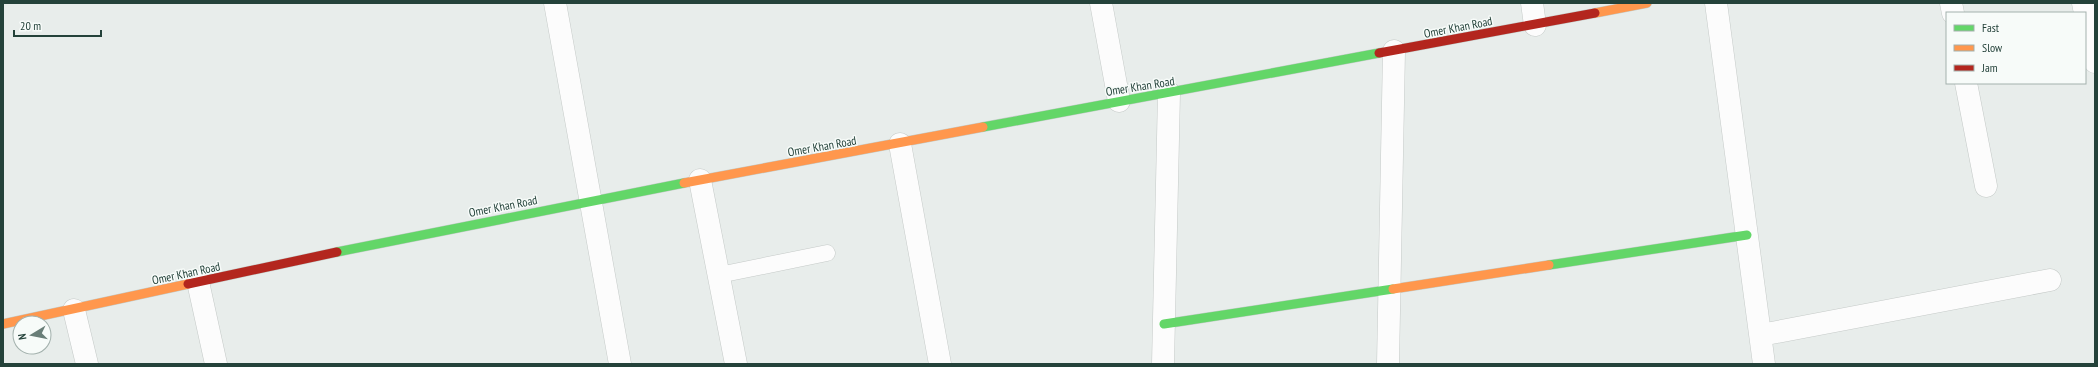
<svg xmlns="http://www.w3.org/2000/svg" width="2098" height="367" viewBox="0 0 2098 367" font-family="'PT Sans Narrow',sans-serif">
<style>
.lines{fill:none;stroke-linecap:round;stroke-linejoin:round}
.lane-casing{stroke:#c5cac8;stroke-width:17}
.street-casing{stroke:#c5cac8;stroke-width:23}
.fast-casing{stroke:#c3cbc8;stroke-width:10}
.slow-casing{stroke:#c3cbc8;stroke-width:10}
.jam-casing{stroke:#c3cbc8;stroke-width:10}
.lane{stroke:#fcfcfc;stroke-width:16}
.street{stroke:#fcfcfc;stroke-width:22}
.fast{stroke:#63d668;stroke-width:9}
.slow{stroke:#ff974d;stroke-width:9}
.jam{stroke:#b3261e;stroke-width:9}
.labels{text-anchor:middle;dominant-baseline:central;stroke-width:3;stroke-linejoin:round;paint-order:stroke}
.street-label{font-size:12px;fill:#24423a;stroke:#f7fbf9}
</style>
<rect width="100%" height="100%" fill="#e8edeb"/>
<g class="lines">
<defs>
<path id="lane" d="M719,275L827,253"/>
<path id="street" d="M555,3L620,364
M1101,3L1119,101
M1532,3L1535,25
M1716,3L1764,364
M1951,3L1953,13
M2083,3L2095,62
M1966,83L1986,186
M900,144L940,364
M700,180L736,364
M198,282L216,364
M74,310L87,364
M1761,335L2050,280
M1163,364L1169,93
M1388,364L1394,51"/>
<path id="fast" d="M983,127L1379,53
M337,252L684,183
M1549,265L1747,235
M1164,324L1393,289"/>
<path id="slow" d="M1595,13L1647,3
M684,183L983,127
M1393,289L1549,265
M3,324L188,284"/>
<path id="jam" d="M1379,53L1595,13
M188,284L337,252"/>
</defs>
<!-- lane casing -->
<use href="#lane" class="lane-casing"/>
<!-- street casing -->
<use href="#street" class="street-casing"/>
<!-- fast casing -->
<use href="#fast" class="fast-casing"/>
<!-- slow casing -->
<use href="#slow" class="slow-casing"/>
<!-- jam casing -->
<use href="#jam" class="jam-casing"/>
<!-- lane -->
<use href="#lane" class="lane"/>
<!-- street -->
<use href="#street" class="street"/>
<!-- fast -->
<use href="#fast" class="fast"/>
<!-- slow -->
<use href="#slow" class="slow"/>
<!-- jam -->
<use href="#jam" class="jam"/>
</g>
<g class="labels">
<!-- street labels -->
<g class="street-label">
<text transform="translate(1458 27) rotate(-11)">Omer Khan Road</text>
<text transform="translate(1140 86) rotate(-9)">Omer Khan Road</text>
<text transform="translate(822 146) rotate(-10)">Omer Khan Road</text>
<text transform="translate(503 206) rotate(-11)">Omer Khan Road</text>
<text transform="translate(186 273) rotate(-12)">Omer Khan Road</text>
</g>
</g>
<!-- border -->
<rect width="2098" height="367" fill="none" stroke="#24423a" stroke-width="8"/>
<!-- legend -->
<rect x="1946" y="12" width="140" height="72" fill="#f7fbf9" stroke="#a3b1ad"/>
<rect x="1954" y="25" width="20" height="6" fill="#63d668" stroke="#a3b1ad"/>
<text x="1982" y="32" font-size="12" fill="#24423a">Fast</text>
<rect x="1954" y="45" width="20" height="6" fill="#ff974d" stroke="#a3b1ad"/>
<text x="1982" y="52" font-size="12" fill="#24423a">Slow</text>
<rect x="1954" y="65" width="20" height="6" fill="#b3261e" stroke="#a3b1ad"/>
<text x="1982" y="72" font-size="12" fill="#24423a">Jam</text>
<!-- north arrow -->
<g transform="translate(32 335) rotate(260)"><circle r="19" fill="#f7fbf9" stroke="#a3b1ad"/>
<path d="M0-3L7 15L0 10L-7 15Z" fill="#697e78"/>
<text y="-6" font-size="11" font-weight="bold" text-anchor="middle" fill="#24423a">N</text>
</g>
<!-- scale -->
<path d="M14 30v6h87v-6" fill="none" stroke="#24423a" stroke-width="2"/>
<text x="20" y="30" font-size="12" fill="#24423a" stroke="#f7fbf9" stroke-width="3" paint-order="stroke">20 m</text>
</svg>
